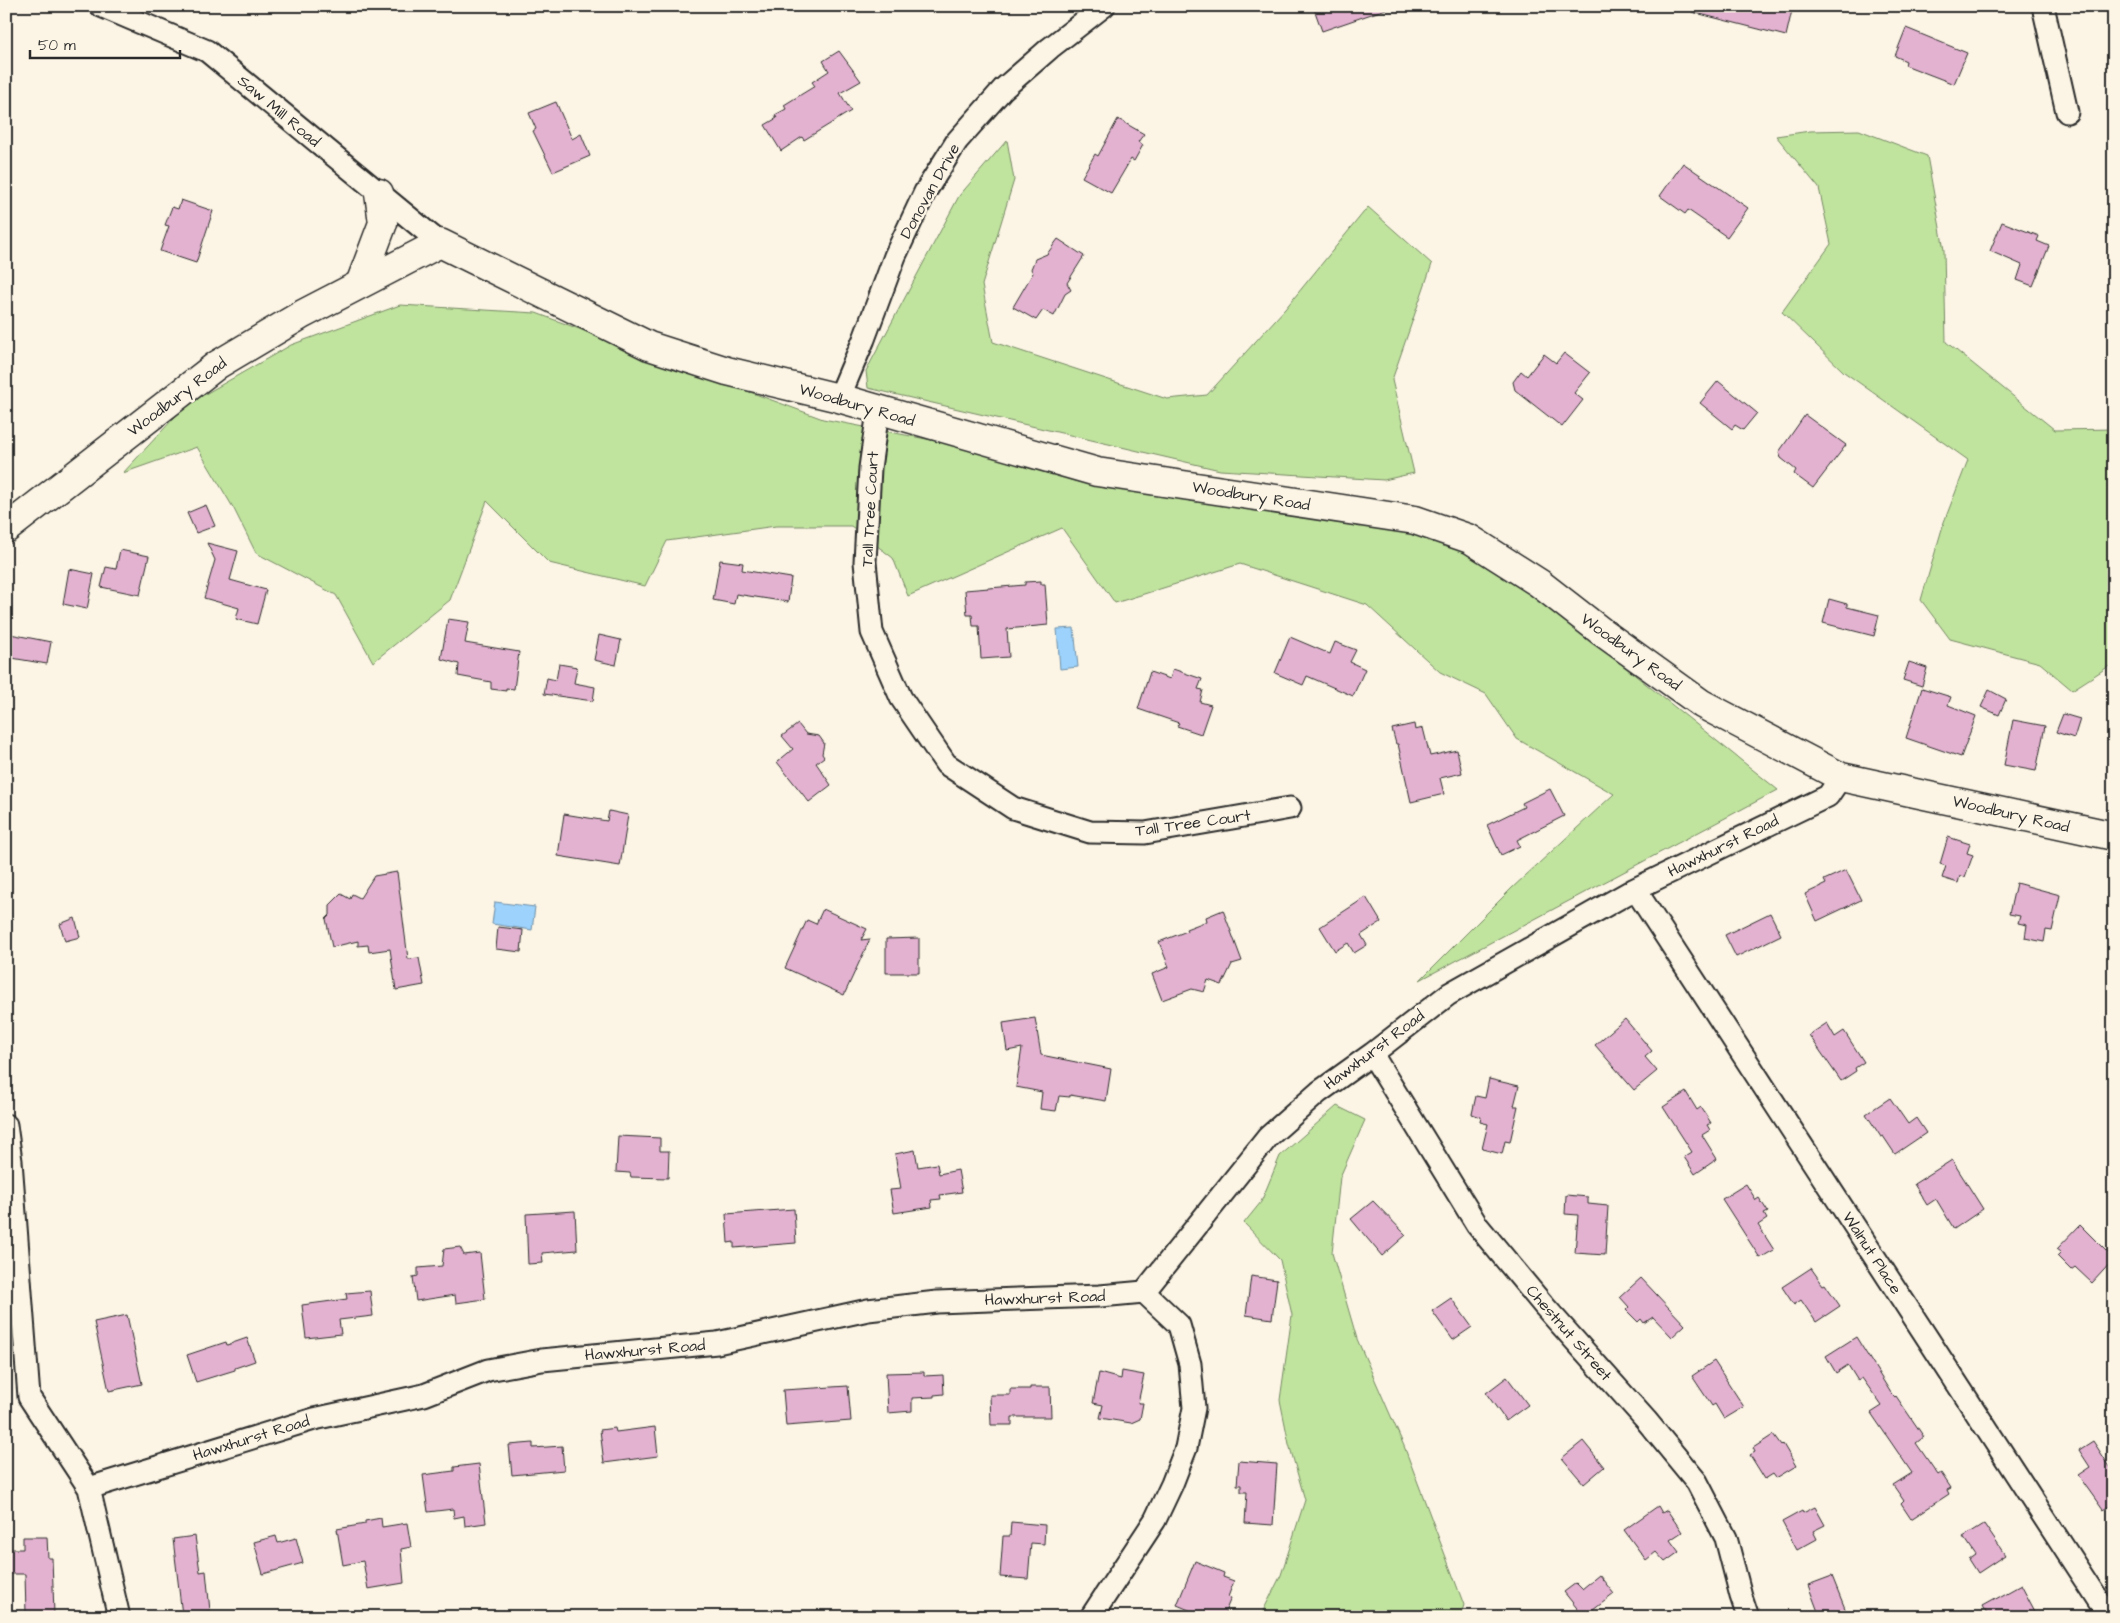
<svg xmlns="http://www.w3.org/2000/svg" width="2120" height="1623" viewBox="0 0 2120 1623" font-family="'Architects Daughter',sans-serif">
<style>
.green{fill:#c0e49e;stroke:#768864}
.water{fill:#9cd2fb;stroke:#6f8fa8}
.building{fill:#e4b2d1;stroke:#2b2b2b}
.lines{fill:none;stroke-linecap:round;stroke-linejoin:round}
.minor-casing{stroke:#2b2b2b;stroke-width:25}
.tertiary-casing{stroke:#2b2b2b;stroke-width:31}
.secondary-casing{stroke:#2b2b2b;stroke-width:31}
.minor{stroke:#fcf5e5;stroke-width:21}
.tertiary{stroke:#fcf5e5;stroke-width:28}
.secondary{stroke:#fcf5e5;stroke-width:28}
.labels{text-anchor:middle;dominant-baseline:central;stroke-width:5;stroke-linejoin:round;paint-order:stroke}
.street-label{font-size:16px;fill:#2b2b2b;stroke:#fcf5e5}
</style>
<rect width="100%" height="100%" fill="#fcf5e5"/>
<filter id="ink" filterUnits="userSpaceOnUse"><feTurbulence type="fractalNoise" baseFrequency=".02" numOctaves="2"/><feDisplacementMap in="SourceGraphic" scale="10" xChannelSelector="R" yChannelSelector="G"/><feConvolveMatrix kernelMatrix="1 2 1 2 8 2 1 2 1" color-interpolation-filters="sRGB"/></filter>
<g filter="url(#ink)">
<!-- green -->
<path class="green" d="M1859,130L1927,156L1944,250L1946,342L2055,430L2114,429V663L2072,690L2040,663L1950,639L1921,600L1944,522L1968,460L1844,372L1782,312L1831,244L1819,188L1776,136L1810,131Z
M1007,140L1014,180L982,285L993,342L1167,399L1207,395L1285,309L1368,207L1432,264L1392,380L1414,473L1384,480L1220,470L868,388L866,371L959,196Z
M400,305L536,313L823,419L1473,545L1778,790L1420,980L1512,888L1614,794L1517,739L1486,694L1440,672L1367,605L1240,564L1115,603L1062,528L908,596L893,558L851,526H776L667,541L645,586L549,563L487,501L450,600L373,662L336,595L256,553L234,509L197,447L123,473L186,405L291,345Z
M1337,1106L1365,1120L1340,1177L1332,1253L1357,1339L1404,1446L1464,1605L1460,1617H1260L1281,1575L1305,1500L1289,1444L1280,1400L1292,1315L1280,1260L1244,1223L1261,1202L1280,1156Z"/>
<!-- water -->
<path class="water" d="M1074,628L1078,667L1060,669L1057,629Z
M495,902L535,907L532,930L492,924Z"/>
<!-- building -->
<path class="building" d="M1313,6H1386V9L1322,31Z
M1692,6H1793L1786,36L1692,12Z
M1906,28L1967,53L1954,84L1905,65L1906,61L1895,56Z
M839,51L861,81L840,93L851,111L804,140L802,137L781,151L765,125L777,118L775,115L786,109L784,105L815,86L812,82L829,71L823,61Z
M556,102L572,139L581,134L590,156L553,172L533,131L536,129L529,113Z
M1118,119L1144,134L1138,142L1143,145L1134,161L1131,159L1111,193L1082,177L1095,154L1098,156Z
M1683,163L1748,208L1727,237L1688,210L1685,214L1660,196Z
M181,200L213,211L196,263L160,251L169,226L165,225L172,207L178,209Z
M2002,222L2039,236L2037,241L2049,246L2033,286L2017,280L2022,265L1990,251Z
M1058,239L1084,256L1067,283L1071,290L1065,294L1054,316L1043,310L1036,320L1013,307L1033,273L1031,269L1035,259L1047,254Z
M1564,353L1590,373L1574,393L1583,400L1562,427L1515,390L1513,382L1521,371L1527,376L1544,354L1556,363Z
M1718,381L1757,413L1743,430L1735,425L1732,429L1700,403Z
M1805,415L1846,445L1813,488L1794,474L1796,470L1781,458L1779,452Z
M206,505L215,526L196,533L187,513Z
M207,543L238,551L230,580L266,590L257,624L236,619L239,608L204,598L215,560Z
M120,550L149,556L140,595L101,587L106,567L116,569Z
M720,560L743,563L742,570L791,578L788,602L736,594L734,604L713,600Z
M69,569L94,574L87,609L63,604Z
M1041,581V584H1045L1048,625L1007,629L1009,657L981,659L979,626H973L972,615H967L965,590L1025,585V582Z
M1829,599L1847,604V607L1879,615L1874,636L1823,623Z
M448,619L469,622L465,643L519,652L514,689L506,688V691L491,689V682L458,676L459,664L441,659Z
M10,634L51,642L47,664L6,657Z
M599,635L621,640L616,665L594,660Z
M1290,637L1330,654L1335,642L1356,650L1350,662L1365,669L1353,696L1307,676L1303,685L1275,673Z
M1909,662L1927,668L1922,686L1903,680Z
M559,664L577,667L574,683L595,687L593,701L544,694L547,678L556,680Z
M1173,669L1202,679L1198,689L1203,690L1200,702L1211,705L1201,734L1177,726L1179,723L1138,709L1150,672L1170,679Z
M1922,688L1951,697L1948,705L1976,716L1961,757L1906,738Z
M1989,690L2006,699L1999,715L1981,707Z
M2063,714L2080,719L2074,738L2056,732Z
M2013,720L2045,726L2036,771L2004,765Z
M798,724L806,734L819,736L824,743L822,754L824,757L816,763L831,785L809,802L777,762L793,749L782,736Z
M1414,724L1415,730L1423,728L1430,756L1457,750L1462,773L1440,778L1444,794L1411,802L1398,744H1396L1392,729Z
M1550,789L1564,816L1517,840L1520,846L1501,855L1487,825L1524,807L1522,803Z
M609,811L628,815L620,866L558,856L564,814L607,821Z
M1948,837L1970,844L1967,853L1973,855L1965,877L1960,876L1958,883L1942,878L1946,866L1940,864Z
M1846,870L1861,900L1817,921L1805,894L1826,884L1824,880Z
M397,872L408,959L419,958L424,985L396,990L390,949L369,952L368,945L358,946V941L332,947L326,919L330,915V905L341,894L350,899L352,894L360,898L374,876Z
M2016,883L2060,895L2052,931L2046,930L2044,942L2025,938L2027,925L2018,923L2020,916L2009,914Z
M1366,897L1381,922L1361,935L1367,945L1354,953L1348,943L1335,951L1320,927Z
M823,909L867,929L861,940L870,939L844,995L785,968L807,920L816,924Z
M1223,910L1242,961L1232,964L1222,985L1208,980L1204,992L1192,989L1162,1000L1152,974L1169,967L1159,942L1187,931L1186,929L1207,921L1206,917Z
M1770,913L1781,935L1736,957L1725,935Z
M75,918L80,937L65,941L60,924Z
M498,927L523,930L521,952L496,949Z
M919,938V973H886V939Z
M1035,1018L1041,1055L1111,1069L1106,1101L1070,1095V1097L1059,1096L1056,1111L1040,1109L1042,1092L1016,1087L1022,1048L1007,1051L1003,1023Z
M1625,1019L1652,1051L1645,1057L1657,1071L1634,1090L1595,1045Z
M1827,1023L1835,1037L1844,1031L1864,1062L1855,1068L1856,1071L1841,1081L1809,1035Z
M1489,1079L1519,1086L1514,1106H1518L1510,1142L1505,1141L1502,1154L1482,1149L1488,1124L1480,1122L1481,1117L1472,1114L1476,1096L1485,1098Z
M1686,1092L1697,1110L1701,1107L1711,1123L1707,1125L1710,1130L1702,1135L1717,1159L1695,1174L1684,1157L1692,1152L1663,1107Z
M1890,1098L1908,1124L1916,1118L1926,1133L1895,1154L1883,1136L1881,1137L1866,1114Z
M618,1136L660,1138V1151H669L668,1178L631,1177L630,1173L616,1172Z
M915,1150L918,1167L937,1164L939,1174L958,1170L962,1192L940,1195L941,1199L931,1200L932,1207L894,1213L890,1190L901,1189L895,1154Z
M1952,1160L1983,1209L1954,1229L1936,1199L1927,1205L1914,1184Z
M1746,1184L1756,1200L1759,1198L1768,1212L1764,1214L1767,1219L1758,1225L1774,1250L1760,1258L1722,1199Z
M1566,1195L1588,1197V1204L1608,1206L1605,1255L1575,1253L1578,1215L1565,1214Z
M1373,1201L1406,1235L1382,1256L1351,1219Z
M794,1209L796,1243L734,1248V1242L728,1243L726,1214Z
M575,1211L577,1250L542,1253L543,1263L528,1264L526,1214Z
M2080,1225L2114,1259L2092,1283L2075,1267L2071,1270L2057,1256L2061,1252L2057,1249Z
M460,1247L464,1255L480,1253L485,1299L456,1303L455,1295L416,1301L413,1277L418,1276V1268L442,1266L444,1249Z
M1811,1268L1823,1285L1825,1284L1840,1306L1816,1322L1801,1300L1794,1305L1782,1287Z
M1251,1276L1277,1280L1272,1319L1246,1315Z
M1641,1278L1685,1325L1672,1337L1653,1317L1644,1323L1641,1319L1638,1322L1626,1310L1629,1307L1620,1297Z
M370,1291L373,1316L339,1320L341,1334L306,1338L302,1305L347,1299L346,1293Z
M1451,1298L1472,1327L1453,1340L1432,1311Z
M127,1315L142,1384L109,1391L94,1322Z
M1856,1337L1891,1393L1895,1397L1896,1396L1924,1437L1916,1443L1938,1475L1941,1473L1951,1488L1947,1490L1949,1494L1911,1519L1901,1504L1904,1501L1893,1485L1912,1473L1871,1413L1882,1406L1862,1378L1858,1381L1848,1365L1836,1373L1826,1356Z
M247,1338L255,1361L235,1368V1370L196,1382L187,1355L226,1342L227,1345Z
M1714,1361L1744,1407L1724,1419L1715,1404L1712,1406L1692,1376Z
M1122,1371L1144,1375L1138,1403H1143L1140,1419L1131,1423L1100,1418L1103,1405L1093,1403L1099,1373L1121,1379Z
M924,1372V1376L943,1375L944,1394L934,1395V1397L912,1398V1411L888,1413L886,1373Z
M1507,1377L1528,1405L1506,1421L1486,1393Z
M848,1386L851,1421L786,1426L783,1390Z
M1030,1387H1050L1051,1417H1012V1425H991L990,1395H1010V1389H1030Z
M655,1427L658,1456L604,1463L600,1430L615,1428L616,1432Z
M1773,1435L1781,1446L1783,1444L1796,1466L1776,1478L1773,1474L1765,1479L1750,1455L1755,1452L1753,1448Z
M1583,1441L1604,1467L1584,1484L1562,1458Z
M2093,1441L2114,1473V1503L2103,1510L2078,1475L2090,1467L2079,1450Z
M533,1443V1448L562,1446L564,1470L512,1475L509,1445Z
M1239,1461L1277,1464L1273,1525L1245,1523L1247,1492H1241V1485H1237Z
M479,1464L486,1523L465,1526L464,1516L454,1518L453,1509L428,1512L423,1475L454,1471V1467Z
M1658,1506L1662,1513L1667,1510L1682,1532L1670,1540L1679,1552L1665,1562L1656,1552L1646,1560L1624,1530Z
M1815,1507L1825,1525L1813,1531L1817,1539L1797,1550L1782,1522L1802,1511L1803,1513Z
M381,1518L382,1527L407,1523L411,1547L401,1549L404,1583L368,1589L363,1561L343,1565L337,1529L365,1524V1521Z
M1011,1522L1045,1525L1044,1544L1031,1543L1028,1579L1000,1577L1003,1536H1010Z
M1984,1524L2005,1555L1978,1573L1969,1559L1975,1555L1963,1537Z
M195,1536L200,1572L206,1571L210,1611L182,1615L173,1539Z
M276,1536L278,1543L296,1538L303,1563L263,1574L254,1542Z
M23,1537H47L48,1558H52L54,1614H26L25,1574H9V1549H23Z
M1195,1561L1224,1573L1223,1577L1234,1581L1228,1597L1231,1598L1223,1617H1206L1177,1605Z
M1599,1575L1614,1594L1584,1617L1564,1592L1576,1583L1582,1589Z
M1832,1576L1846,1611L1842,1613L1844,1617H1820L1808,1585Z
M2021,1585L2038,1617H1989L1983,1606Z"/>
<g class="lines">
<defs>
<path id="minor" d="M101,6L207,51L440,243
M2043,6L2067,112
M839,398L864,339L895,256L925,192L957,141L1003,89L1050,48L1104,6
M878,411L870,468L865,562L872,632L901,698L946,764L1013,808L1090,832L1145,833L1290,808
M1635,889L2109,1617
M1372,1054L1477,1225L1545,1307L1646,1420L1697,1482L1726,1538L1741,1596L1748,1617
M6,1125L11,1161L29,1397L89,1488L119,1617
M89,1488L314,1419L424,1395L488,1370L542,1360L717,1343L868,1310L937,1302L1100,1296L1144,1292L1268,1137L1319,1092L1372,1054L1449,994L1635,889L1828,796L1841,777
M1091,1617L1155,1520L1172,1484L1186,1448L1194,1408L1190,1364L1179,1325L1144,1292"/>
<path id="tertiary" d="M360,284L383,223L379,193"/>
<path id="secondary" d="M6,529L217,365L303,314L440,243L649,346L727,371L839,398L1097,472L1415,520L1470,539L1539,583L1602,632L1702,704L1841,777L2114,836"/>
</defs>
<!-- minor casing -->
<use href="#minor" class="minor-casing"/>
<!-- tertiary casing -->
<use href="#tertiary" class="tertiary-casing"/>
<!-- secondary casing -->
<use href="#secondary" class="secondary-casing"/>
<!-- minor -->
<use href="#minor" class="minor"/>
<!-- tertiary -->
<use href="#tertiary" class="tertiary"/>
<!-- secondary -->
<use href="#secondary" class="secondary"/>
</g>
</g>
<g class="labels">
<!-- street labels -->
<g class="street-label">
<text transform="translate(279 111) rotate(40)">Saw Mill Road</text>
<text transform="translate(930 191) rotate(-61)">Donovan Drive</text>
<text transform="translate(177 397) rotate(-37)">Woodbury Road</text>
<text transform="translate(857 405) rotate(16)">Woodbury Road</text>
<text transform="translate(1251 496) rotate(9)">Woodbury Road</text>
<text transform="translate(870 509) rotate(-87)">Tall Tree Court</text>
<text transform="translate(1631 652) rotate(36)">Woodbury Road</text>
<text transform="translate(2011 814) rotate(13)">Woodbury Road</text>
<text transform="translate(1193 823) rotate(-8)">Tall Tree Court</text>
<text transform="translate(1723 846) rotate(-26)">Hawxhurst Road</text>
<text transform="translate(1374 1050) rotate(-37)">Hawxhurst Road</text>
<text transform="translate(1872 1253) rotate(57)">Walnut Place</text>
<text transform="translate(1045 1298) rotate(-2)">Hawxhurst Road</text>
<text transform="translate(1569 1333) rotate(49)">Chestnut Street</text>
<text transform="translate(645 1350) rotate(-5)">Hawxhurst Road</text>
<text transform="translate(251 1438) rotate(-17)">Hawxhurst Road</text>
</g>
</g>
<!-- margin -->
<rect width="2120" height="1623" fill="none" stroke="#fcf5e5" stroke-width="25"/>
<rect x="12" y="12" width="2095" height="1598" fill="none" stroke="#2b2b2b" stroke-width="2" filter="url(#ink)"/>
<!-- scale -->
<path d="M30 50v8h150v-8" fill="none" stroke="#2b2b2b" stroke-width="2.5"/>
<text x="38" y="50" font-size="15" fill="#2b2b2b" stroke="#fcf5e5" stroke-width="4" paint-order="stroke">50 m</text>
</svg>
